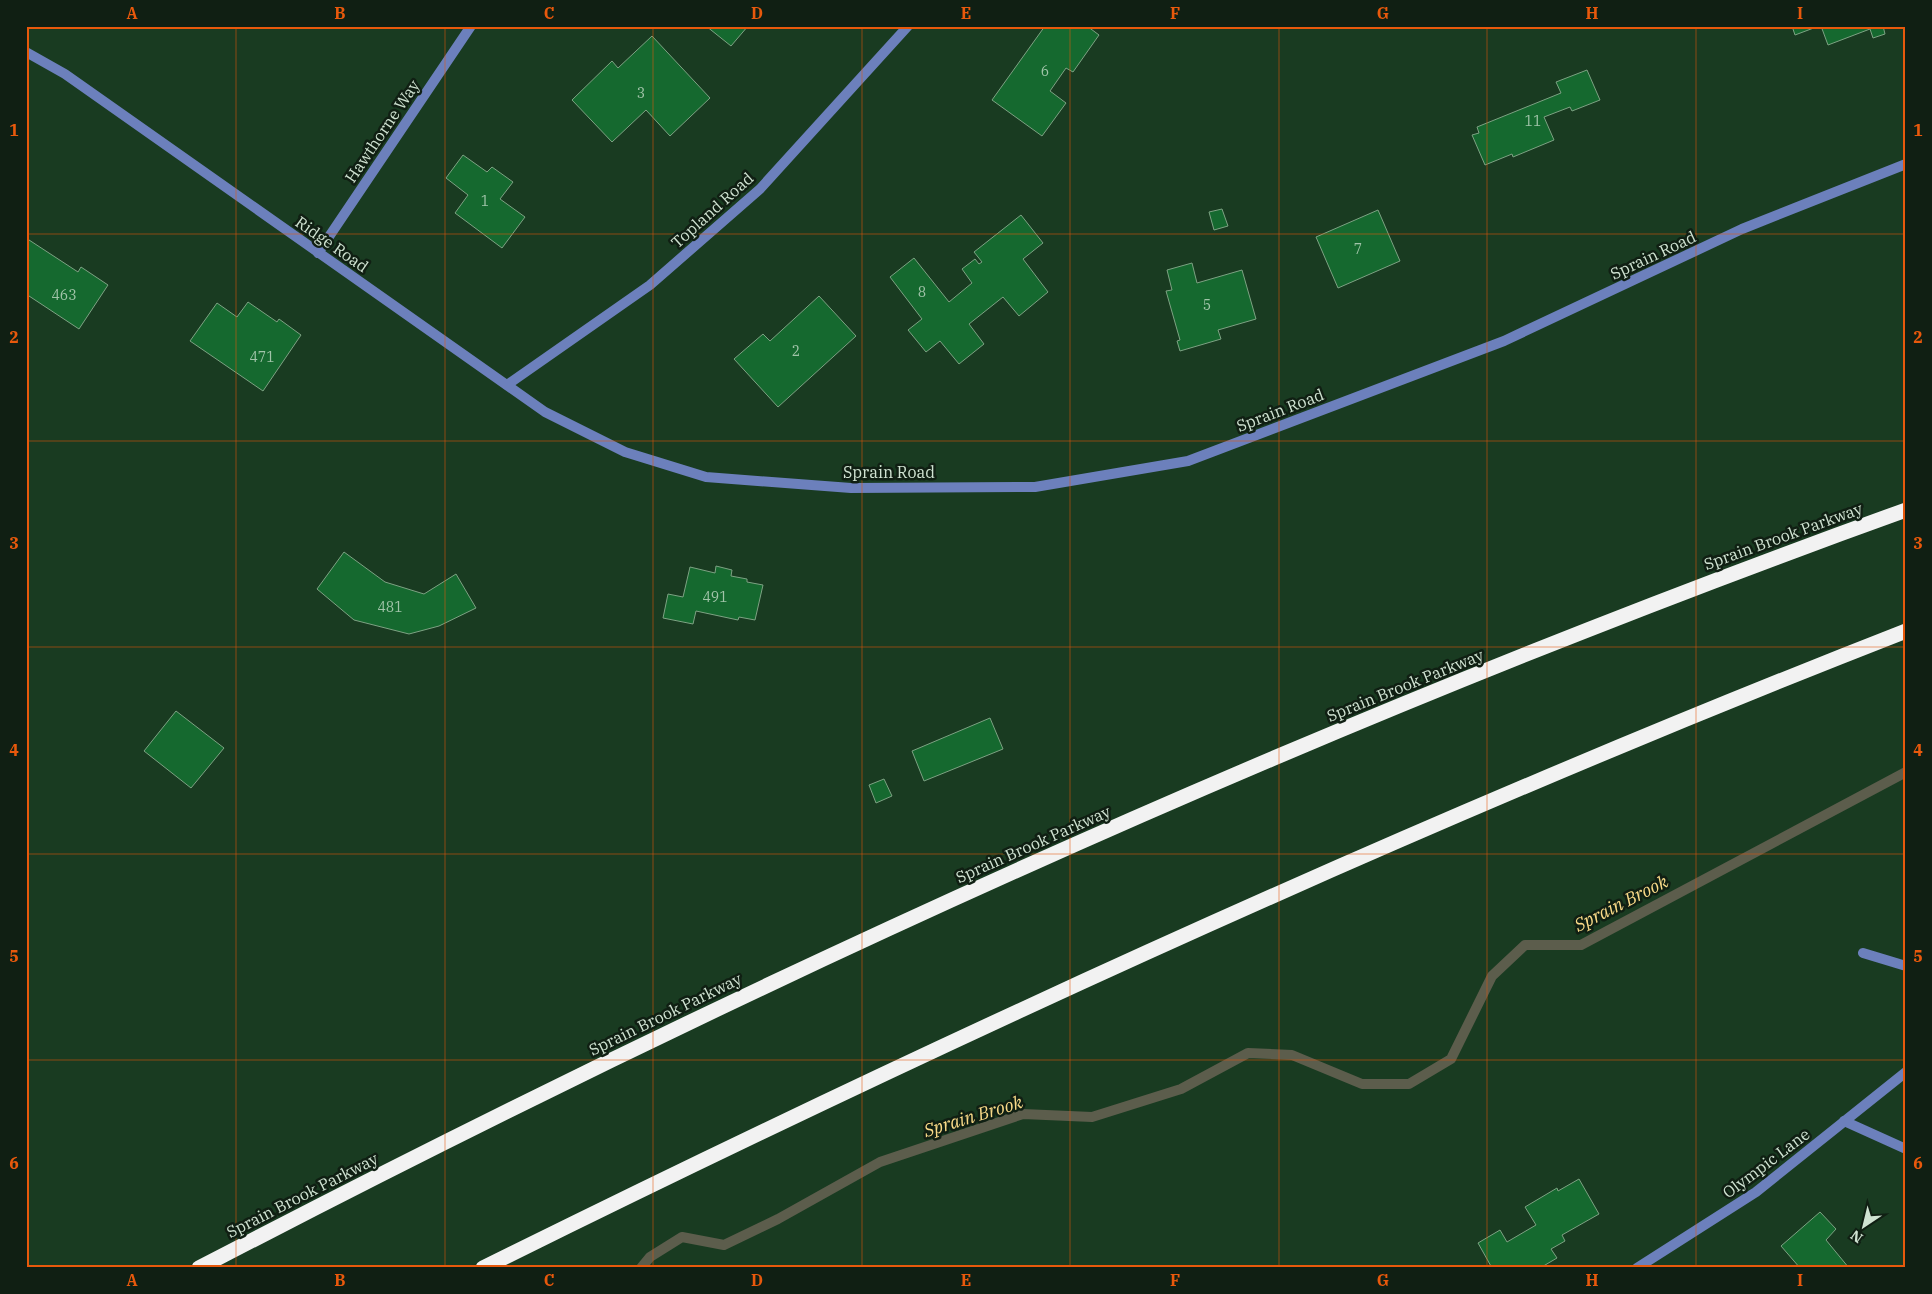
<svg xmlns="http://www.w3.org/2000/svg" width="1932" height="1294" viewBox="0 0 1932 1294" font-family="'IBM Plex Serif',serif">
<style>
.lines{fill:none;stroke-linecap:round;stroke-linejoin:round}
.stream{stroke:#5c5d4c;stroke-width:10}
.building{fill:#15692f;stroke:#7da283}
.service{stroke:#6c80bc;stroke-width:10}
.minor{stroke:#6c80bc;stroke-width:10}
.tertiary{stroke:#6c80bc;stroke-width:10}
.motorway{stroke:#f2f2f2;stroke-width:15}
.grid{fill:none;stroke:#e8590c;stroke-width:1;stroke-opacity:0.55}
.labels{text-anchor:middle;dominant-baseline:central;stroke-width:5;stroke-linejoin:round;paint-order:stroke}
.number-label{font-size:14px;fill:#a1c4a9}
.street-label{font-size:16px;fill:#d0e3d2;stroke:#101f13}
.water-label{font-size:18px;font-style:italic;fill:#f9da88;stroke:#101f13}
.neatline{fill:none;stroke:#e8590c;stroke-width:2}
.grid-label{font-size:16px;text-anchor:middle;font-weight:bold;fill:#e8590c}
</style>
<rect width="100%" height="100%" fill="#193b21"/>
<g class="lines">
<!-- stream -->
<path class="stream" d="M641,1268L650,1257L682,1237L724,1245L778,1219L880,1162L1023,1114L1092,1117L1181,1089L1248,1053L1292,1055L1362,1084H1409L1451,1059L1492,976L1525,945H1581L1906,772"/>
</g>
<!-- building -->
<path class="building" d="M706,26H748L731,46Z
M1045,26H1087L1099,35L1073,72L1066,68L1050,91L1066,103L1042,136L992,100Z
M1792,26H1819L1795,35Z
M1821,26H1883L1885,34L1873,38L1870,29L1828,45Z
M652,36L710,98L670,136L646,110L612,142L572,100L612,61L618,68Z
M1587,70L1600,100L1572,111L1570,107L1544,117L1554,140L1513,157L1512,154L1485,165L1472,135L1479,133L1477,127L1561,93L1556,82Z
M463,155L487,172L492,167L513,182L500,199L525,217L502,248L455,213L468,195L446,178Z
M1222,209L1228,226L1214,230L1209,212Z
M1378,210L1400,261L1338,288L1316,237Z
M1021,215L1043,243L1023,259L1048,292L1019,316L1003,297L969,324L984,344L959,364L940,341L926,352L908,330L922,319L890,277L914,258L949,302L972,283L962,269L975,259L979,264L982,262L974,252Z
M26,238L78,272L81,267L108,285L79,329L26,294Z
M1192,263L1197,283L1242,270L1256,319L1218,330L1221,339L1180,351L1177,341L1180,340L1166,291L1172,290L1167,270Z
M819,296L856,336L778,407L734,359L763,334L770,341Z
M248,302L277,322L279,319L301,335L263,391L190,341L217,303L237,317Z
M344,552L385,582L424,594L456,574L476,608L439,626L409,634L354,620L317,589Z
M716,566L732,570L731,576L747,579V582L763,585L755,620L739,617L738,620L696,611L693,624L663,618L668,594L683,597L690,567L715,573Z
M176,711L224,748L191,788L144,751Z
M990,718L1003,749L924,781L912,751Z
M884,779L892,796L876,803L869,785Z
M1579,1179L1599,1214L1562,1235L1565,1241L1551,1249L1557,1258L1540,1268H1492L1478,1243L1500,1230L1507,1242L1536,1225L1525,1207L1557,1188L1558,1191Z
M1820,1212L1836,1229L1826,1240L1849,1268H1800L1781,1246Z"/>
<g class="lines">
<!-- service -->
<path class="service" d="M1863,953L1906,966
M1844,1121L1906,1149"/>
<!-- minor -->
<path class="minor" d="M318,253L471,26
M507,385L650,285L760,189L908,26
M1637,1268L1756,1192L1906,1072"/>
<!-- tertiary -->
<path class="tertiary" d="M26,52L65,74L545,412L625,452L706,477L851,488L1035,487L1188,461L1504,341L1742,229L1906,164"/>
<!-- motorway -->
<path class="motorway" d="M199,1268C751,980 1319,721 1906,510
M483,1268C949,1037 1422,820 1906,631"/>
</g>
<!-- grid -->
<path class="grid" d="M236,26V1268M445,26V1268M653,26V1268M862,26V1268M1070,26V1268M1279,26V1268M1487,26V1268M1696,26V1268M26,234H1906M26,441H1906M26,647H1906M26,854H1906M26,1060H1906"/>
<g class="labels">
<!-- number labels -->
<g class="number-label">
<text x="1045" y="71">6</text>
<text x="641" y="93">3</text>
<text x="1533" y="121">11</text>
<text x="485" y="201">1</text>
<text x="1358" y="249">7</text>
<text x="922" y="292">8</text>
<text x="64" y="295">463</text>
<text x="1207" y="305">5</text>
<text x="796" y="351">2</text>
<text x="262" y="357">471</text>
<text x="715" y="597">491</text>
<text x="390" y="607">481</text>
</g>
<!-- street labels -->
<g class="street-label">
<text transform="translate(382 131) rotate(-56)">Hawthorne Way</text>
<text transform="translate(712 210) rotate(-42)">Topland Road</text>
<text transform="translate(332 244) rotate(35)">Ridge Road</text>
<text transform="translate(1653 255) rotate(-25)">Sprain Road</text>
<text transform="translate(1280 410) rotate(-21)">Sprain Road</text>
<text x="889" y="472">Sprain Road</text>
<text transform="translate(1783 536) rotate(-20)">Sprain Brook Parkway</text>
<text transform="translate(1405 685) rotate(-22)">Sprain Brook Parkway</text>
<text transform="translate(1033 844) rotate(-24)">Sprain Brook Parkway</text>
<text transform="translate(665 1014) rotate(-26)">Sprain Brook Parkway</text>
<text transform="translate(1766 1163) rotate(-37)">Olympic Lane</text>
<text transform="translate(302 1195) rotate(-27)">Sprain Brook Parkway</text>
</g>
<!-- water labels -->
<g class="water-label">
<text transform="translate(1621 903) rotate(-27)">Sprain Brook</text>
<text transform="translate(973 1116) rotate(-17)">Sprain Brook</text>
</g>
</g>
<!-- border -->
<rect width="1932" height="1294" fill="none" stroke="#101f13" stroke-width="55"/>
<!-- north arrow -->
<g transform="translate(1864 1226) rotate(215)" stroke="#101f13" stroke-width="4" paint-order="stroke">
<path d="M0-4L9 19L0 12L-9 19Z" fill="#d0e3d2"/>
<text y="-8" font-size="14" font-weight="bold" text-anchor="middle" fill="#d0e3d2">N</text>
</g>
<rect x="28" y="28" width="1876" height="1238" class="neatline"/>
<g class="grid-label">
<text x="132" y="19">A</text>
<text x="340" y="19">B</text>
<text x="549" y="19">C</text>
<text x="757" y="19">D</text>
<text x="966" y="19">E</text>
<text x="1175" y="19">F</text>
<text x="1383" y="19">G</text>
<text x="1592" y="19">H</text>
<text x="1800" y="19">I</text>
<text x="14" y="136">1</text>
<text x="1918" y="136">1</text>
<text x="14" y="343">2</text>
<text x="1918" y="343">2</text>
<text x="14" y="549">3</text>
<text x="1918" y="549">3</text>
<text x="14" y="756">4</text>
<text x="1918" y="756">4</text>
<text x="14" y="962">5</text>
<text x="1918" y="962">5</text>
<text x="14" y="1169">6</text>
<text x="1918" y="1169">6</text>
<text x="132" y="1286">A</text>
<text x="340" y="1286">B</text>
<text x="549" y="1286">C</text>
<text x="757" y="1286">D</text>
<text x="966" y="1286">E</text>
<text x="1175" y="1286">F</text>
<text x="1383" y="1286">G</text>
<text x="1592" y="1286">H</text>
<text x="1800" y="1286">I</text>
</g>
</svg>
